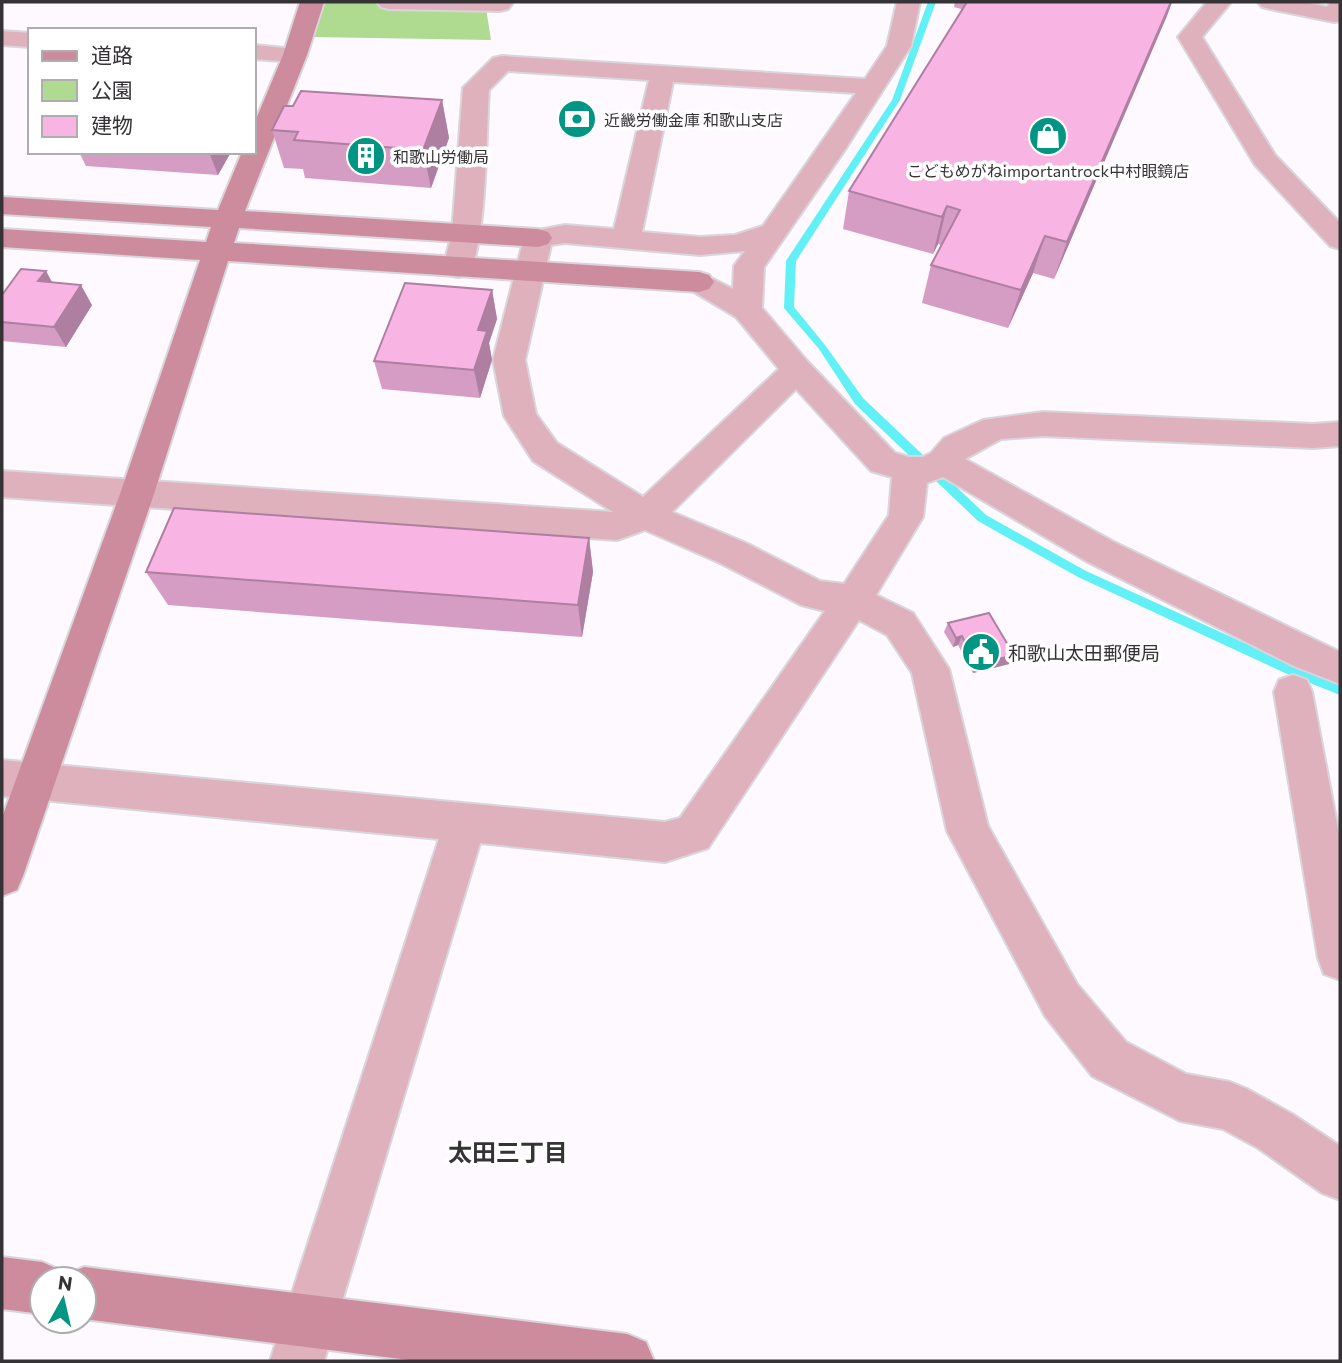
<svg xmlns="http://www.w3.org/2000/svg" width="1342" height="1363" viewBox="0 0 1342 1363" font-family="Commissioner,'Noto Sans JP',sans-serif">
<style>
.green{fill:#aedb8f}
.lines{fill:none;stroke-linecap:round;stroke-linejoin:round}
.stream{fill:#61f0f5;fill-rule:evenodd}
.street-casing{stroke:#d9d5db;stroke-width:4}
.secondary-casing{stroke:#d9d5db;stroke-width:4}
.street{fill:#deb1bd;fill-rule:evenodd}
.secondary{fill:#cd8c9e;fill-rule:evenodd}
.wall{fill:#d59cc4}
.shaded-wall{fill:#ae7fa0}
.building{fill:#f8b5e4;stroke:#ae7fa0;stroke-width:2}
.labels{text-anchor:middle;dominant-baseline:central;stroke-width:7;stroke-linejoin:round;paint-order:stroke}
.far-poi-label{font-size:16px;fill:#363337;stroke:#fff;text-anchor:start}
.poi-label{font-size:19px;fill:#363337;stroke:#fff;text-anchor:start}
.near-neighbourhood-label{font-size:24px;font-weight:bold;fill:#363337;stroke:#fff}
</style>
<rect width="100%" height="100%" fill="#fdf9ff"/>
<!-- green -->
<path class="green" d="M323,2H485L491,40L313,37Z"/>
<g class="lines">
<!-- stream -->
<path class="stream" d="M928,2H936L900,100L796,261L794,307L825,345L863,398L986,515L1086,571L1293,665L1340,685V695L1285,673L1078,577L978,521L855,404L819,349L784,308L786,261L892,100Z"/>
<defs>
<path id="street" d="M377,2H510L512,4L508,9L500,11L389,9L381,7Z
M897,2H920L911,46L846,148L764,267L762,308L808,362L895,453L909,457H923L931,453L944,438L983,420L1043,412L1313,424L1340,422V446L1313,448L1043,436L1001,439L965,459L1112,541L1340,652V684L1294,666L1086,561L943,477L927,483L923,517L876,595L913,613L949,669L988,826L1077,984L1126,1042L1186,1074L1230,1082L1247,1089L1292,1114L1340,1146V1200L1322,1193L1258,1148L1223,1129L1180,1121L1092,1076L1045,1016L947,831L912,673L887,635L859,620L708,848L665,862L480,843L324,1361H270L439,839L2,796V760L665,822L680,818L825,611L801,605L720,563L645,530L617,540L2,497V471L613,512L533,461L504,416L493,360L524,238L528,232L565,225L614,229L649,80L508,71L489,90C486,130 487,245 468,275L458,277L448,275L443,268L452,233L463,88L493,58L502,56L865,79L887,46ZM673,82L856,93L763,226L735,235L700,237L642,232ZM565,243L700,255L745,251L734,266L733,289L699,272L689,275L684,282L689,289L736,317L779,369L643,497L557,443L536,414L525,360L551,245ZM796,389L871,471L892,477L889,515L844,584L820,581L746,543L672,512Z
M1207,2H1231L1202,37L1275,155L1340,223V249L1330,246L1255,165L1178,37Z
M1258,2H1303L1327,7L1331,2H1340V21L1334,22L1270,9L1262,7Z
M2,31L30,33V47L2,45Z
M254,45L304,50L307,55L304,60L295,62L254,59Z
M1293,675L1307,680L1312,692L1340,840V980L1324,974L1318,958L1274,692L1279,680Z"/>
<path id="secondary" d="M300,2H324L307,55L245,211L538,229L548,232L552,238L548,244L538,247L239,228L234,243L699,272L709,275L714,282L709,289L699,292L228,261L154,494L23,876L17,890L2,896V818L120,494L200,260L2,247V229L206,242L211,227L2,214V197L218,210L242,152H254V124L283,55Z
M2,1257L42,1262L60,1270L64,1278L66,1275L84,1267L627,1334L646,1342L654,1361H417L84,1319V1279H42V1314L2,1309Z"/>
</defs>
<!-- street casing -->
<use href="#street" class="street-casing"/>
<!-- secondary casing -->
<use href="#secondary" class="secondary-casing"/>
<!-- street -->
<use href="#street" class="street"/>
<!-- secondary -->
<use href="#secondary" class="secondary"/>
</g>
<!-- wall -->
<path class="wall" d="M955,2H1172L1054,279L1033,273L1008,328L922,303L931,265L941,245L938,244L933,254L843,229L849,191L961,13V9L954,7Z
M442,100L449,138L431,188L305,178L303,169L284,168L272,130L293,106Z
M79,152H231L218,175L86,166Z
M53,283L92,305L66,347L2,341V295Z
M492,290L497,319L489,343L492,360L480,398L382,389L374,361Z
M589,538L593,572L582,637L168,605L146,572Z
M948,623L1009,664L973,673L958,645L953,647L944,632Z"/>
<!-- shaded-wall -->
<path class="shaded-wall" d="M1171,2H1172L1167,16L1054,279L1067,242Z
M442,100L449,138L431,188L423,150Z
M209,152H231L218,175Z
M947,206L938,244L933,254L942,217Z
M1045,236L1033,273L1008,328L1021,290Z
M46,271L57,291L38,281Z
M81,285L92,305L66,347L54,327Z
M492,290L497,319L489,343L492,360L480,398L474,370L478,330Z
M589,538L593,572L582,637L578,605Z
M962,636L958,645L953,647L956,638Z
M1014,655L1009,664L973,673L976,665Z"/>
<!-- building -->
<path class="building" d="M967,2H1171L1067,242L1045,236L1021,290L931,265L960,210L947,206L942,217L849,191Z
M301,91L442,100L423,150L294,140L298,132L272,130L284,106H293Z
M21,269L46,271L38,281L81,285L54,327L2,322V295Z
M405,283L492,290L478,330L487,331L474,370L374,361Z
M174,508L589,538L578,605L146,572Z
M989,613L1014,655L976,665L962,636L956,638L948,623Z"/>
<!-- icons -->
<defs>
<symbol id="bank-disc" viewBox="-11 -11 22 22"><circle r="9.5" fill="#019584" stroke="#fff"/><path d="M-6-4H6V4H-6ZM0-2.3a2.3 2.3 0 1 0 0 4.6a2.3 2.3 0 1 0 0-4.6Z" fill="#fff"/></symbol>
<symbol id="shop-disc" viewBox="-11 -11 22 22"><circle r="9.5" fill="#019584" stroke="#fff"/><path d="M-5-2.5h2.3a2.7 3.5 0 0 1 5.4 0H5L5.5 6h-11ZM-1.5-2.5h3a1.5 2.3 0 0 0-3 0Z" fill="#fff"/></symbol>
<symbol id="building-disc" viewBox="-11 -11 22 22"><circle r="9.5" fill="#019584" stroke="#fff"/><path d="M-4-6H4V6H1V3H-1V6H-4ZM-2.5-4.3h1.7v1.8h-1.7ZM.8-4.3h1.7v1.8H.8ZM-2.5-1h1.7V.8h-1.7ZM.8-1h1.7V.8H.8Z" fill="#fff"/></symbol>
<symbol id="civic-disc" viewBox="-11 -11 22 22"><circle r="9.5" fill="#019584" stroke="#fff"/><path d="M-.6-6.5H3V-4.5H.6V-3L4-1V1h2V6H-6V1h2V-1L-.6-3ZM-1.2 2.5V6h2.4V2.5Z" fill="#fff"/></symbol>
</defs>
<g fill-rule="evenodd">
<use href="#bank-disc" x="555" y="97" width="44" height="44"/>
<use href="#shop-disc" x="1026" y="114" width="44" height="44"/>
<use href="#building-disc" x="344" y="134" width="44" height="44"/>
<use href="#civic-disc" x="959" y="630" width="44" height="44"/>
</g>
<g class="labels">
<!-- far-poi labels -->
<g class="far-poi-label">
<text x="604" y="119">近畿労働金庫 和歌山支店</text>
<text x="393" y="156">和歌山労働局</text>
<text x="1048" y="170" text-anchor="middle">こどもめがねimportantrock中村眼鏡店</text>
</g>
<!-- poi labels -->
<g class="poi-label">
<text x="1008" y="652">和歌山太田郵便局</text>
</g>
<!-- near-neighbourhood labels -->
<g class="near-neighbourhood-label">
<text x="508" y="1151">太田三丁目</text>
</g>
</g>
<!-- border -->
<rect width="1342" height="1363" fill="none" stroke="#363337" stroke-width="7"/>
<!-- legend -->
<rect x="28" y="28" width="228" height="126" fill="#ffffff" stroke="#afadaf" stroke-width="2"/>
<rect x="42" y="51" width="35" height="10" fill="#cd8c9e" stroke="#afadaf" stroke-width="2"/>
<text x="91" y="63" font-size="21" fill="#363337">道路</text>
<rect x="42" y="80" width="35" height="21" fill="#aedb8f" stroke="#afadaf" stroke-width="2"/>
<text x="91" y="98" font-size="21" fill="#363337">公園</text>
<rect x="42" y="116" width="35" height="21" fill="#f8b5e4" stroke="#afadaf" stroke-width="2"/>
<text x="91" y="133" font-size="21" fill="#363337">建物</text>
<!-- north arrow -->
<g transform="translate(63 1300) rotate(8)"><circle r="33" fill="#ffffff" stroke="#afadaf" stroke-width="2"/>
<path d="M0-5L12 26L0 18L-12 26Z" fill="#019584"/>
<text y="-10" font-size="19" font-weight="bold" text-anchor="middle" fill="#363337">N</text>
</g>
</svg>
